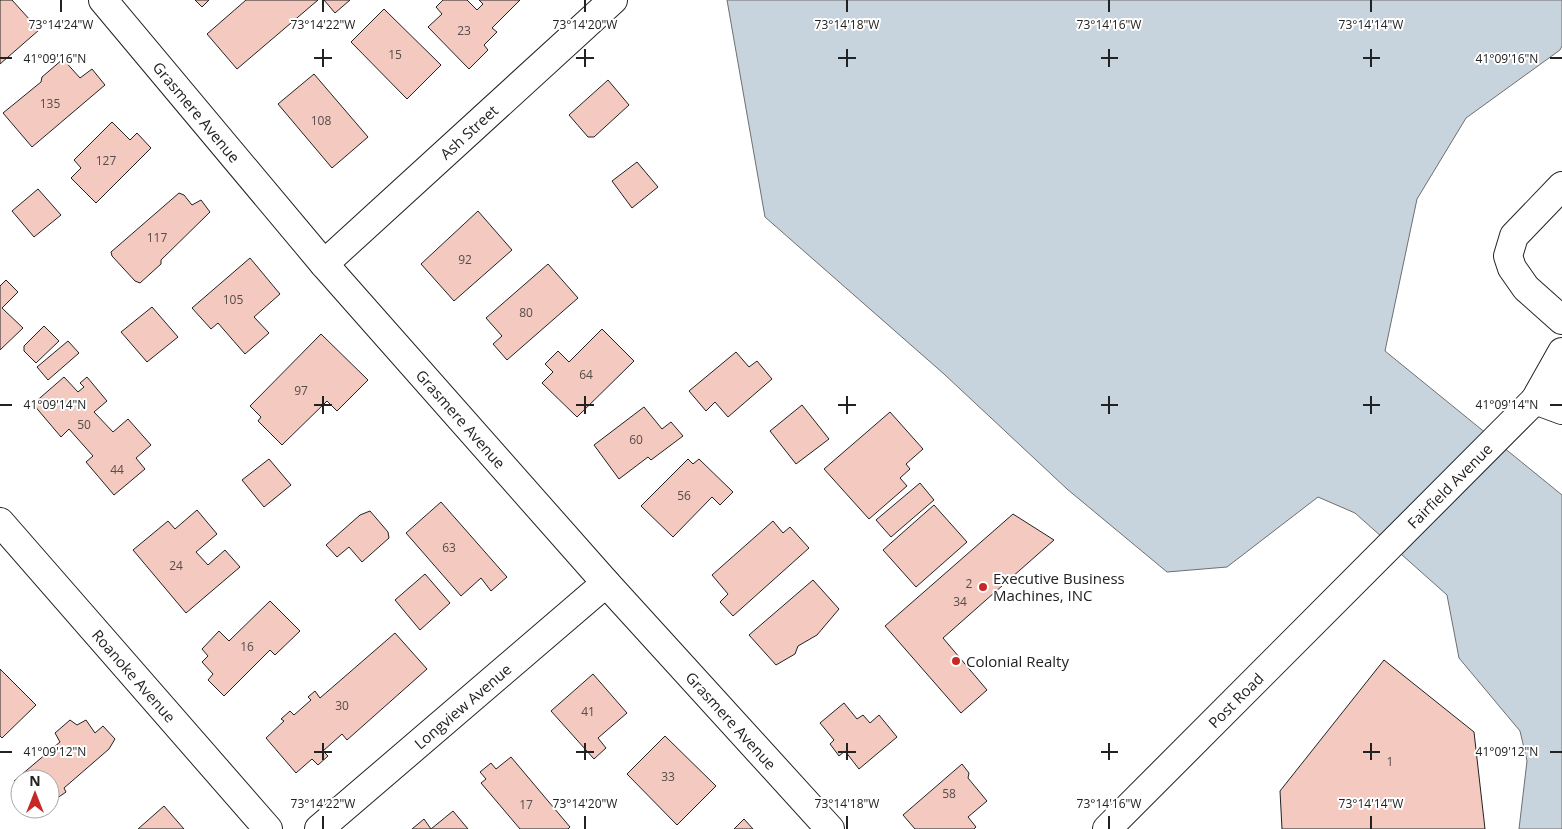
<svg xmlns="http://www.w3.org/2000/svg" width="1562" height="829" viewBox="0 0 1562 829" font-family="'Open Sans',sans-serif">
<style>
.water{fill:#c7d3dd;stroke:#6f6f6f}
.building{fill:#f3c9c0;stroke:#222}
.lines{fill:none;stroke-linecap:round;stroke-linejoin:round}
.minor-casing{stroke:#222;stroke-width:30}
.major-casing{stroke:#222;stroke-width:30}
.minor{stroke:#fff;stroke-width:28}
.major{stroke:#fff;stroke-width:28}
.ticks{fill:none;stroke:#222;stroke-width:2}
.poi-dot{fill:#c62828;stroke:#fff;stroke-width:2}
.labels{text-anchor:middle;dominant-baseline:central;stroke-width:4;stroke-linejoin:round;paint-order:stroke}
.number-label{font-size:12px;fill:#564c4a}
.street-label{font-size:15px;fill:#222;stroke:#fff}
.poi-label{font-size:15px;fill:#222;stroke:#fff;text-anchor:start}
.ticks-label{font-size:12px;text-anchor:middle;fill:#222;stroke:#fff;stroke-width:4;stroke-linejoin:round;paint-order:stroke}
</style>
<rect width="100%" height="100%" fill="#fff"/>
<!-- water -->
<path class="water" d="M727,0H1562V46L1560,50L1466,118L1417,199L1385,351L1562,495V829H1519L1527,761L1520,731L1459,658L1447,595L1355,513L1318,497L1227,567L1167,572L1067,489L944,374L765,217Z"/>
<!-- building -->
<path class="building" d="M0,0H12L39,30L0,64Z
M195,0H209L202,7Z
M246,0H318L237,69L207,34Z
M324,0H350L335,13Z
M443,0H467L477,10L483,4L479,0H520L492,28L497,32L484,45L488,50L469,69L428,27L442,14L436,7Z
M384,9L441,65L407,99L351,42Z
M63,59L80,78L92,69L105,85L32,147L3,113L41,82L42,77Z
M314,74L368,137L332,168L278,104Z
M608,80L629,105L594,137H588L569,115Z
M112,122L130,140L137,133L151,148L96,203L71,178L81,168L74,160Z
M637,162L658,187L632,208L612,181Z
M38,189L61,215L34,237L12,211Z
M179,193L184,195L192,205L201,200L210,212L161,260V264L140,283L135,281L112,256L111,252Z
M478,211L512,250L454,301L421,264Z
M250,258L280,294L254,317L269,333L245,354L218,323L211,329L192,308Z
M548,264L578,298L507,360L493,344L502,336L486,318Z
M6,280L18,292L2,308L23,328L0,350V286Z
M152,307L178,337L147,362L121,332Z
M44,326L59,341L36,363L24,351V346Z
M602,329L634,361L577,417L542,383L553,372L545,364L558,351L569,362Z
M321,334L368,380L337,411L327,401L282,445L258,421L261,417L250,406Z
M68,341L79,353L48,380L37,367Z
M736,352L749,367L757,361L772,379L728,417L715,402L706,411L689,391Z
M64,377L78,392L84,387L80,383L87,377L107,401L94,412L113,432L128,419L151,445L136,458L145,469L114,495L86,462L93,456L69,429L61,437L33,404Z
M802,405L829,439L796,464L770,431Z
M644,407L662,429L671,422L683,436L651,460L648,457L619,479L594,445Z
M890,412L923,449L906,464L910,469L900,478L907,486L869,519L824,469Z
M269,459L291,485L264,507L242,480Z
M688,459L693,464L699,459L733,492L720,505L712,497L673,537L641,506Z
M920,483L934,500L891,537L876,520Z
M441,502L507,577L491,591L481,578L461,596L406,533Z
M934,505L967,542L916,587L883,550Z
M197,510L217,534L196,552L208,565L225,550L240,567L186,613L133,550L168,521L175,529Z
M370,511L388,532L389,538L362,562L349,547L337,557L326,545L360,515Z
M1013,514L1054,540L943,638L987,690L961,713L885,626Z
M773,521L783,533L790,527L809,548L733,616L720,602L728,594L712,575Z
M425,574L450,603L420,630L395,600Z
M813,580L839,609L817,635L798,646L795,654L776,665L749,635Z
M270,601L300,631L275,655L270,650L224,696L208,680L213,674L202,662L208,656L202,649L219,631L229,641Z
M395,633L427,669L347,740L342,734L323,751L328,756L318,765L312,759L296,773L266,738L284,721L281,719L290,711L294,715L311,700L308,697L315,691L320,698Z
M1384,660L1474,732L1485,829H1282L1280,791Z
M0,669L36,705L2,738L0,736Z
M593,674L627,713L598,738L606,748L594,759L551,711Z
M844,703L857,719L863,715L870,723L879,715L897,737L859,769L845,751L839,756L830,744L834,740L820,723Z
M70,720L77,725L86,720L95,733L103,726L115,739L109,749L64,788L66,792L50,803V779H20V788L14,781L60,742L55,733Z
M665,736L716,786L677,825L627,774Z
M511,757L570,827L568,829H520L481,783L486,779L480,772L491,763L496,769Z
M962,764L969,773L968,778L987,801L968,817L976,827L974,829H915L903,815Z
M164,806L184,829H138Z
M453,811L468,829H412L424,819L431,829Z
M744,819L753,829H734Z"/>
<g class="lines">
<defs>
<g id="minor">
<path id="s1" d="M103,0L324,264L606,583L830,829"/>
<path d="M1562,186L1514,236L1508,256L1512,268L1526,288L1562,320"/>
<path id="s2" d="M324,264L613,0"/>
<path d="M1535,400L1562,410"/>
<path id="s3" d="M0,522L268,829"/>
<path id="s4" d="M319,829L606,583"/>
</g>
<g id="major">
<path d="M1535,400L1562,352"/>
<path id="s5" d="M1107,829L1535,400L1562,385"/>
</g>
</defs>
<!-- minor casing -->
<use href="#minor" class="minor-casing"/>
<!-- major casing -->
<use href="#major" class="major-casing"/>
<!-- minor -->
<use href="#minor" class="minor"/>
<!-- major -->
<use href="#major" class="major"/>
</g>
<!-- ticks -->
<path class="ticks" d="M61,0V12M323,0V12M585,0V12M847,0V12M1109,0V12M1371,0V12M323,49V67M585,49V67M847,49V67M1109,49V67M1371,49V67M0,58H12M314,58H332M576,58H594M838,58H856M1101,58H1118M1363,58H1380M1550,58H1562M323,396V414M585,396V414M847,396V414M1109,396V414M1371,396V414M0,405H12M314,405H332M576,405H594M838,405H856M1101,405H1118M1363,405H1380M1550,405H1562M323,743V760M585,743V760M847,743V760M1109,743V760M1371,743V760M0,752H12M314,752H332M576,752H594M838,752H856M1101,752H1118M1363,752H1380M1550,752H1562M323,816V829M585,816V829M847,816V829M1109,816V829M1371,816V829"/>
<!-- markers -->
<g class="poi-dot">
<circle cx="983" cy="587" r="5"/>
<circle cx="956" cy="661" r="5"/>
</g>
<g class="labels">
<!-- number labels -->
<g class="number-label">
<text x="464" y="30">23</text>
<text x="395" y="54">15</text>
<text x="50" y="103">135</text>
<text x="321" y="120">108</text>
<text x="106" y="160">127</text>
<text x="157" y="237">117</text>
<text x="465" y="259">92</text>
<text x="233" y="299">105</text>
<text x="526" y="312">80</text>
<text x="586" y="374">64</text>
<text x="301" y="390">97</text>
<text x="84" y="424">50</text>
<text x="636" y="439">60</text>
<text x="117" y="469">44</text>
<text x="684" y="495">56</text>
<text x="449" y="547">63</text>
<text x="176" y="565">24</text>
<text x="969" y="583">2</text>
<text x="960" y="601">34</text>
<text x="247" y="646">16</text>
<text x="342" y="705">30</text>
<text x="588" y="711">41</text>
<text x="1390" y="761">1</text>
<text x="668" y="776">33</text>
<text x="949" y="793">58</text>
<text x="526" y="804">17</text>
</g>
<!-- street labels -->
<g class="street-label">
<text stroke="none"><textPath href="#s1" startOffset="146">Grasmere Avenue</textPath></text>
<text stroke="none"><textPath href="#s2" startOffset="196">Ash Street</textPath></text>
<text stroke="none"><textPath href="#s1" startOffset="551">Grasmere Avenue</textPath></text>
<text stroke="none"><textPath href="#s5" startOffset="485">Fairfield Avenue</textPath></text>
<text stroke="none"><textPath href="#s3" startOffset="204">Roanoke Avenue</textPath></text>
<text stroke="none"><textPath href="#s5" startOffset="182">Post Road</textPath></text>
<text stroke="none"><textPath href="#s4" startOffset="189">Longview Avenue</textPath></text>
<text stroke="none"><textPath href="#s1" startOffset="956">Grasmere Avenue</textPath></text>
</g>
<!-- poi labels -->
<g class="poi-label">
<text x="993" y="578">Executive Business<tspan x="993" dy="17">Machines, INC</tspan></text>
<text x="966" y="661">Colonial Realty</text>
</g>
</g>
<g class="ticks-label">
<text x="61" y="29">73°14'24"W</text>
<text x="323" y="29">73°14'22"W</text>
<text x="585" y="29">73°14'20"W</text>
<text x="847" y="29">73°14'18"W</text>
<text x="1109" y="29">73°14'16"W</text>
<text x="1371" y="29">73°14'14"W</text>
<text x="55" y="63">41°09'16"N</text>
<text x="1507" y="63">41°09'16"N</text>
<text x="55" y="409">41°09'14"N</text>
<text x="1507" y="409">41°09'14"N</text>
<text x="55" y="756">41°09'12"N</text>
<text x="1507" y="756">41°09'12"N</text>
<text x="323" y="808">73°14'22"W</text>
<text x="585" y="808">73°14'20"W</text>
<text x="847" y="808">73°14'18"W</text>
<text x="1109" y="808">73°14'16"W</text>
<text x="1371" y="808">73°14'14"W</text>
</g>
<!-- north arrow -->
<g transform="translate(35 794)"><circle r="24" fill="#ffffff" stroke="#a7a7a7"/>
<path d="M0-4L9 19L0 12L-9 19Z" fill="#c62828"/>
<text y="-8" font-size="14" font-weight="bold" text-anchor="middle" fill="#222222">N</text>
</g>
</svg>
